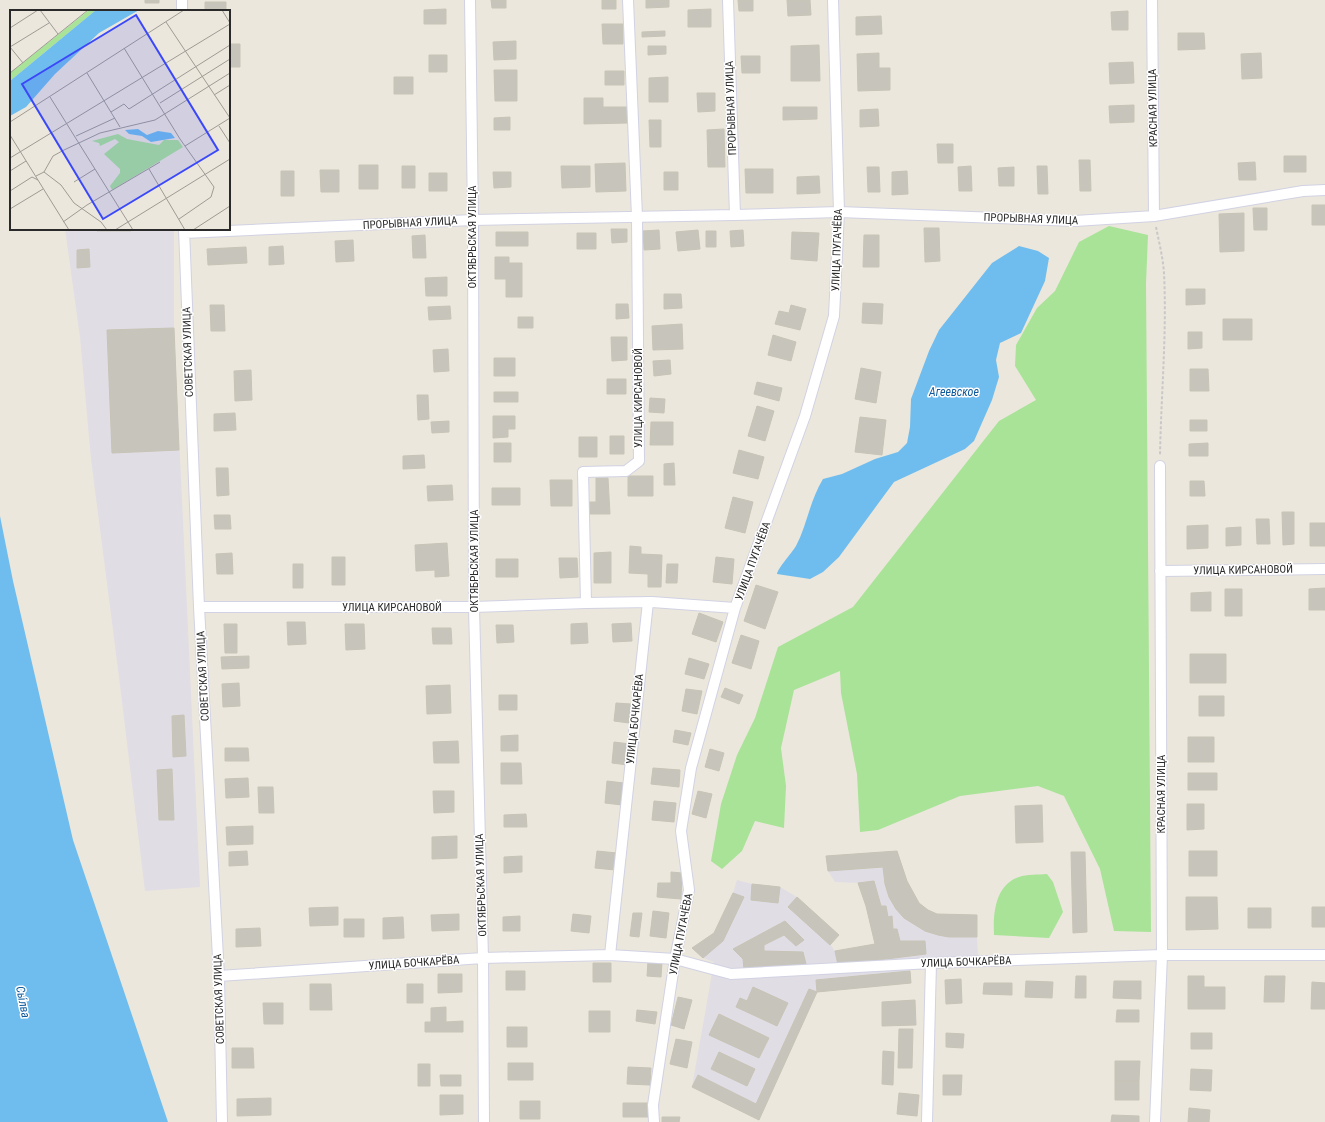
<svg xmlns="http://www.w3.org/2000/svg" width="1325" height="1122" viewBox="0 0 1325 1122" font-family="'Roboto Condensed',sans-serif">
<style>
.industrial{fill:#e0dde5}
.green{fill:#a8e398}
.water{fill:#6fbdee}
.building{fill:#c7c5bb;stroke:#c7c3b6}
.lines{fill:none;stroke-linecap:round;stroke-linejoin:round}
.street-casing{stroke:#d1d2e3;stroke-width:12}
.path{stroke:#c8c8c8;stroke-width:2;stroke-dasharray:3 2;stroke-linecap:butt}
.street{stroke:#fff;stroke-width:10}
.labels{text-anchor:middle;dominant-baseline:central;stroke-width:3;stroke-linejoin:round;paint-order:stroke}
.street-label{font-size:11px;fill:#2a2a2a;stroke:#fff}
.water-label{font-size:12px;font-style:italic;fill:#0d599b;stroke:#fff}
.inset-road{fill:none;stroke:#9e9b95;stroke-width:1}
.view{fill:#3b48fa;fill-opacity:0.15;stroke:#3b48fa;stroke-width:2}
.inset-edge{fill:none;stroke:#2a2a2a;stroke-width:2}
</style>
<rect width="100%" height="100%" fill="#ece7dc"/>
<!-- industrial -->
<path class="industrial" d="M65,229H174V328L200,887L145,891L118,669L91,459L80,337Z
M897,851L907,881L919,903L928,910L937,914L977,915V937L978,956L909,960L911,983L817,992L759,1120L692,1087L714,962L703,958L692,948L714,933L733,893L737,880L752,884L780,887L797,897L839,935L830,944L835,951L875,945L866,906L858,883L835,882L828,871L826,856Z"/>
<!-- green -->
<path class="green" d="M1109,226L1148,235L1146,284L1151,932L1114,931L1100,869L1064,796L1038,786L960,796L878,830L860,832L857,774L841,693L840,671L794,690L781,748L786,786L784,828L755,821L742,851L722,869L711,861L721,804L737,755L755,718L778,647L853,607L999,421L1036,400L1015,366L1016,345L1037,308L1055,291L1079,242Z
M1047,874L1053,882L1063,912L1049,938L994,935C993,914 995,885 1019,877C1027,874 1038,875 1047,874Z"/>
<!-- water -->
<path class="water" d="M1019,246L1038,251L1049,258L1045,281L1021,333L1000,343L996,360L999,377L992,400L974,441L965,449L894,482L839,557L823,572L810,579L777,574C778,568 791,554 796,546C807,525 810,500 823,479L842,474L875,459L898,452L907,443L910,427L911,399L929,351L939,330L992,263Z
M0,516L13,581L73,840L168,1122H0Z"/>
<!-- building -->
<path class="building" d="M145,0H159V3H145Z
M491,0H506V8H492Z
M602,0H616V9H602Z
M646,0H669V7L646,8Z
M738,0H753V11H739Z
M787,0H810L811,15L788,16Z
M205,2H226V11H205Z
M446,9V24H424V10Z
M711,9V27H688V10Z
M1128,11V30H1112L1111,12Z
M881,16L882,34L856,35V17Z
M602,24H623V44H603Z
M665,31V36L642,37V32Z
M1178,33H1204L1205,49L1178,50Z
M516,41V59L494,60L493,42Z
M229,44H240V67H229Z
M819,45L820,81H791V46Z
M648,46H666V54L648,55Z
M879,53V68H890V90L858,91L857,54Z
M1261,53L1262,78L1242,79L1241,54Z
M429,55H447V72H429Z
M741,56H760V73H742Z
M1133,62L1134,83L1110,84L1109,63Z
M494,70H517V101H495Z
M605,71H624V85H605Z
M394,77H413V94H394Z
M668,77V102H649V78Z
M697,93H715V111L698,112Z
M584,98H603V107H628V123L584,124Z
M1134,105V122L1110,123L1109,106Z
M783,107H817V119L783,120Z
M878,109L879,126L860,127V110Z
M510,117V130H494V118Z
M649,120H661V147H650Z
M724,129L725,167H708L707,130Z
M937,144H953V163H938Z
M1284,156H1306V172H1284Z
M1079,160H1090L1091,191H1080Z
M1255,162L1256,180H1239L1238,163Z
M625,163L626,191L596,192L595,164Z
M359,165H378V189H359Z
M402,166H415V188H402Z
M561,166H590V187L562,188Z
M971,166L972,191H959L958,167Z
M1037,166H1047L1048,194H1038Z
M867,167H879L880,192H868Z
M1014,167V186H999L998,168Z
M745,169H773V193H746Z
M320,170H339V192H321Z
M281,171H294V196H281Z
M907,171L908,194L892,195V172Z
M493,172H511V187L494,188Z
M664,172H678V190H664Z
M429,173H447V191H429Z
M819,176L820,193L797,194V177Z
M1312,205H1325V225H1312Z
M1253,208H1267V230H1254Z
M1244,213V251L1220,252L1219,214Z
M924,228H939L940,261L925,262Z
M97,229H131V231H97Z
M611,229H627V242L612,243Z
M659,230L660,249L644,250L643,231Z
M698,230L700,249L678,251L676,232Z
M743,230L744,246L731,247L730,231Z
M706,231H716V247H706Z
M496,232H528V246H496Z
M792,232L819,233L817,261L791,259Z
M577,233H596V249H577Z
M425,235L426,258H413L412,236Z
M864,235H879V267H863Z
M353,240L354,261L336,262L335,241Z
M283,246L284,264L269,265V247Z
M246,247L247,263L208,265L207,249Z
M89,249L90,267L77,268V250Z
M495,257H509V263H522V297H506V279H495Z
M447,277V296H426L425,278Z
M1186,289H1205V304L1186,305Z
M664,294H681L682,308L664,309Z
M863,303L883,304L882,324L862,323Z
M616,304H628L629,318L616,319Z
M210,305H224L225,331H211Z
M791,305L806,309L800,330L775,324L779,311L789,313Z
M450,306L451,319L429,320L428,307Z
M518,317H533V328H518Z
M1223,319H1252V340H1223Z
M682,324L683,349L653,350L652,326Z
M174,328L179,450L112,453L107,330Z
M1188,332H1202V348L1188,349Z
M773,335L796,342L791,361L768,355Z
M611,337H627V360L612,361Z
M448,349L449,371L434,372L433,350Z
M494,358H515V376H494Z
M670,360L671,374L654,376L653,361Z
M861,368L881,372L876,403L855,399Z
M1190,369H1208L1209,391H1190Z
M251,370L252,400L235,401L234,371Z
M607,379H626V394H607Z
M757,382L782,388L779,401L754,394Z
M494,392H518V402H494Z
M417,395H428L429,419L418,420Z
M650,398L665,399L664,413L649,412Z
M757,406L774,411L765,441L748,436Z
M235,413L236,430L214,431V414Z
M493,416H515V429H508V437L493,438Z
M860,417L886,420L882,455L855,452Z
M1190,420H1207V431H1190Z
M449,421V432L432,433L431,422Z
M651,422H673V445H650Z
M610,436H624V454H610Z
M579,437H597V457H579Z
M494,443H511V462H494Z
M1208,443V456H1189V444Z
M739,450L764,457L758,479L733,473Z
M424,455L425,468L403,469V456Z
M674,463L675,485H664V464Z
M216,468H228L229,495L217,496Z
M628,476H653V496H628Z
M596,478H608L610,514H589V502H596Z
M550,480H572V506H551Z
M1190,481H1204L1205,496H1190Z
M452,485L453,500L428,501L427,486Z
M492,488H520V505H492Z
M733,497L753,502L745,533L725,528Z
M1282,512H1294V544L1283,545Z
M214,515H230L231,529H215Z
M1256,519H1269L1270,544H1257Z
M1310,523H1325V546H1310Z
M1208,525V548L1187,549V526Z
M1241,527V545L1226,546V528Z
M447,543L449,576L435,577V570L416,571L415,545Z
M630,546L641,547V554L662,555L661,587H648V574L629,573Z
M611,552V583H594V553Z
M232,553L233,574H217L216,554Z
M332,557H345V585H332Z
M716,557L734,559L732,584L713,582Z
M559,558H577L578,577L560,578Z
M496,559H518V577H496Z
M293,564H303V588H293Z
M667,564H678L677,583H666Z
M756,585L778,592L765,629L744,621Z
M1325,588V610H1309V589Z
M1225,589H1242V616H1225Z
M1211,592V611H1191V593Z
M699,613L723,622L716,642L692,634Z
M287,622H305L306,644L288,645Z
M587,623L588,643L571,644V624Z
M631,623L632,641L613,642L612,624Z
M224,624H237V653H225Z
M345,624H364L365,649L346,650Z
M496,625H513L514,642L497,643Z
M432,628H451L452,644H433Z
M741,635L759,641L751,669L732,663Z
M1190,654H1226V683H1190Z
M249,656V668L222,669L221,657Z
M689,658L709,664L704,679L685,674Z
M239,683L240,706L223,707L222,684Z
M450,685L451,713L427,714L426,686Z
M725,688L743,695L739,704L721,697Z
M686,689L702,691L697,714L682,711Z
M499,695H517V710H499Z
M1199,696H1224V716H1199Z
M616,703L631,704L629,723L614,721Z
M184,715L186,756L173,757L172,716Z
M675,730L691,733L688,745L673,742Z
M518,735V751H501V736Z
M1188,737H1214V762H1188Z
M458,741L459,763H434L433,742Z
M614,742L630,744L628,765L612,763Z
M225,748H248L249,761H225Z
M710,749L724,753L719,771L705,767Z
M501,763H521L522,784H501Z
M653,768L680,770L679,787L651,784Z
M172,769L174,820H159L157,770Z
M1188,773H1217V790H1188Z
M248,778L249,797L226,798L225,779Z
M607,781L624,783L622,805L605,803Z
M258,787H273L274,813H259Z
M433,791H454V812L434,813Z
M698,791L712,794L706,818L692,814Z
M654,801L676,803L674,822L652,820Z
M1187,804H1204V829L1187,830Z
M1042,805L1043,842L1016,843L1015,806Z
M526,814L527,827H504V815Z
M253,826V844L227,845L226,827Z
M457,836V858L432,859V837Z
M247,851L248,865L229,866V852Z
M597,851L617,853L615,870L595,868Z
M897,851L907,881L919,903L928,910L937,914L977,915V937H949L938,935L925,931L904,918L896,909L889,897L885,884L883,867L828,871L826,856Z
M1189,851H1217V876H1189Z
M1071,852H1085L1087,932L1073,933Z
M522,856V872L504,873V857Z
M671,872L682,873L681,899L657,897L658,883H671Z
M874,881L881,906H886L888,917L892,916L893,929H897L900,941H925L926,954L838,965L835,951L875,944L866,906L858,883Z
M752,884L780,887L778,903L751,900Z
M733,893L744,897L723,941L703,958L692,948L714,933Z
M797,897L839,935L830,945L788,907Z
M1186,897H1217L1218,929L1186,930Z
M338,907V925L310,926L309,908Z
M1312,907H1325V927H1312Z
M1248,908H1271V928H1248Z
M653,911L669,913L666,938L650,936Z
M633,913H642L639,937L630,936Z
M459,914V930L432,931L431,915Z
M573,914L591,916L589,933L571,931Z
M520,916V931H503V917Z
M403,917L404,938L383,939V918Z
M344,919H364V937H344Z
M785,921L804,940L796,946L784,935L764,945V951L803,952L806,964L744,969L743,959L733,949Z
M260,928L261,946L236,947V929Z
M648,961L662,962L661,977L647,976Z
M593,963H611V982H593Z
M506,971H525V990H506Z
M910,971L911,983L817,992L816,980Z
M438,974H462V992L438,993Z
M1076,976H1086V998H1075Z
M1188,976H1204V987H1225V1009H1188Z
M1265,976H1285L1284,1002H1264Z
M961,979L962,1003L946,1004L945,980Z
M1026,981L1053,982L1052,998L1025,997Z
M1114,981H1141V999L1113,998Z
M1312,982L1325,983V1009H1311Z
M984,983H1012V995L983,994Z
M310,984H331L332,1010H310Z
M407,984H423V1003H407Z
M753,987L788,1003L777,1026L736,1007L740,998L747,1001Z
M809,989L817,992L759,1120L692,1087L698,1075L756,1104Z
M678,997L692,1000L684,1029L671,1025Z
M915,1000L916,1025L882,1026V1002Z
M263,1003H283V1024H264Z
M446,1007V1022L463,1021V1032H425V1022H431V1008Z
M637,1010L657,1012L655,1024L636,1021Z
M1117,1010H1139V1022H1116Z
M589,1011H610V1032H589Z
M719,1014L769,1038L759,1058L709,1035Z
M507,1027H527V1047H507Z
M899,1029H913L912,1068H898Z
M946,1033L964,1034L963,1048L946,1047Z
M1191,1033H1212V1049H1191Z
M676,1039L692,1042L687,1068L670,1064Z
M232,1048H253L254,1068H232Z
M883,1051L894,1052L893,1085L882,1084Z
M719,1052L755,1069L747,1086L711,1069Z
M1115,1061H1140L1139,1081H1115Z
M508,1063H533V1080H508Z
M418,1064H430V1086H418Z
M628,1067L651,1068L650,1085L627,1084Z
M1191,1069L1212,1070L1211,1091L1190,1090Z
M440,1075H461V1086H441Z
M943,1075H962L961,1095H943Z
M1115,1081H1139V1100H1115Z
M899,1093L919,1095L917,1116L897,1114Z
M440,1095H463V1114L440,1115Z
M271,1098V1115L237,1116V1099Z
M520,1101H540V1119H520Z
M623,1103H649L648,1117H623Z
M1189,1108L1210,1110L1209,1122H1188Z
M1112,1115L1139,1116V1122H1111Z
M662,1117H680L679,1122H662Z"/>
<g class="lines">
<defs>
<path id="street" d="M182,0V11
M470,0L473,220L474,607L483,958L484,1122
M728,0L735,215
M1152,0L1154,216
M184,229L199,607L219,976L222,1122
M184,233L473,220L735,215L839,212L1075,221L1154,216L1303,191L1325,190
M1160,571L1325,569
M586,603L583,472L626,471L639,461L637,217L628,0
M199,607H474L586,603L652,602L735,608
M610,955L648,602
M219,976L483,958L610,955L675,959L731,974L931,963L1162,955H1325
M654,1122L653,1105L675,959L689,890L681,831L691,768L735,608L805,416L834,316L839,212L833,0
M927,1122L931,963
M1155,1122L1162,955L1160,466"/>
</defs>
<!-- street casing -->
<use href="#street" class="street-casing"/>
<!-- path -->
<path class="path" d="M1156,227C1159,242 1163,258 1164,273C1167,334 1161,395 1160,456"/>
<!-- street -->
<use href="#street" class="street"/>
</g>
<g class="labels">
<!-- street labels -->
<g class="street-label">
<text transform="translate(731 108) rotate(-92)">ПРОРЫВНАЯ УЛИЦА</text>
<text transform="translate(1153 108) rotate(-91)">КРАСНАЯ УЛИЦА</text>
<text transform="translate(1031 219) rotate(2)">ПРОРЫВНАЯ УЛИЦА</text>
<text transform="translate(410 223) rotate(-3)">ПРОРЫВНАЯ УЛИЦА</text>
<text transform="translate(472 237) rotate(-90)">ОКТЯБРЬСКАЯ УЛИЦА</text>
<text transform="translate(837 250) rotate(-88)">УЛИЦА ПУГАЧЁВА</text>
<text transform="translate(188 352) rotate(-92)">СОВЕТСКАЯ УЛИЦА</text>
<text transform="translate(638 398) rotate(-90)">УЛИЦА КИРСАНОВОЙ</text>
<text transform="translate(474 561) rotate(-90)">ОКТЯБРЬСКАЯ УЛИЦА</text>
<text transform="translate(753 561) rotate(-70)">УЛИЦА ПУГАЧЁВА</text>
<text transform="translate(1243 570) rotate(-1)">УЛИЦА КИРСАНОВОЙ</text>
<text x="392" y="607">УЛИЦА КИРСАНОВОЙ</text>
<text transform="translate(203 676) rotate(-93)">СОВЕТСКАЯ УЛИЦА</text>
<text transform="translate(635 719) rotate(-84)">УЛИЦА БОЧКАРЁВА</text>
<text transform="translate(1161 794) rotate(-90)">КРАСНАЯ УЛИЦА</text>
<text transform="translate(481 885) rotate(-92)">ОКТЯБРЬСКАЯ УЛИЦА</text>
<text transform="translate(681 934) rotate(-79)">УЛИЦА ПУГАЧЁВА</text>
<text transform="translate(966 962) rotate(-2)">УЛИЦА БОЧКАРЁВА</text>
<text transform="translate(414 963) rotate(-4)">УЛИЦА БОЧКАРЁВА</text>
<text transform="translate(219 999) rotate(-92)">СОВЕТСКАЯ УЛИЦА</text>
</g>
<!-- water labels -->
<g class="water-label">
<text x="954" y="392">Агеевское</text>
<text transform="translate(23 1002) rotate(79)">Сы́лва</text>
</g>
</g>
<!-- overview -->
<g transform="translate(10 10)">
<rect width="220" height="220" fill="#ece7dc"/>
<path d="M79,0H86L0,71V63ZM108,124L117,129L149,135L154,130H168L173,137L102,180L100,176L110,163V159L94,144L109,132L105,129L90,136L89,133L82,131Z" fill="#a8e398"/>
<path d="M86,0H129L89,23L45,64L16,97L0,106V71ZM128,119L137,125L148,121L161,123L165,128L141,132L132,126L119,124L115,120Z" fill="#6fbdee"/>
<path class="inset-road" d="M30,0L48,24M212,0L220,13M156,12L220,108M0,18L28,0M0,37L39,13M0,37L13,53M114,38L170,129L204,177L201,187L169,209M0,63L78,0M77,63L110,117M204,85L220,75M40,87L123,220M150,93L220,49M101,102L114,94L119,99L220,35M0,112L174,0M209,116L220,133M0,125L59,220M66,126L105,108M175,136L220,108M0,148L220,14M139,159L175,220M0,161L16,151M34,162L51,175L64,193L91,212L97,220M26,166L34,162L43,146L54,140L90,123L145,110L220,63M64,172L85,159M0,181L22,167L28,170M0,199L33,179M53,212L77,195L150,152M105,220L220,149M183,220L220,196"/>
<path class="view" d="M126,5L208,140L93,209L12,74Z"/>
<rect width="220" height="220" class="inset-edge"/>
</g>
</svg>
